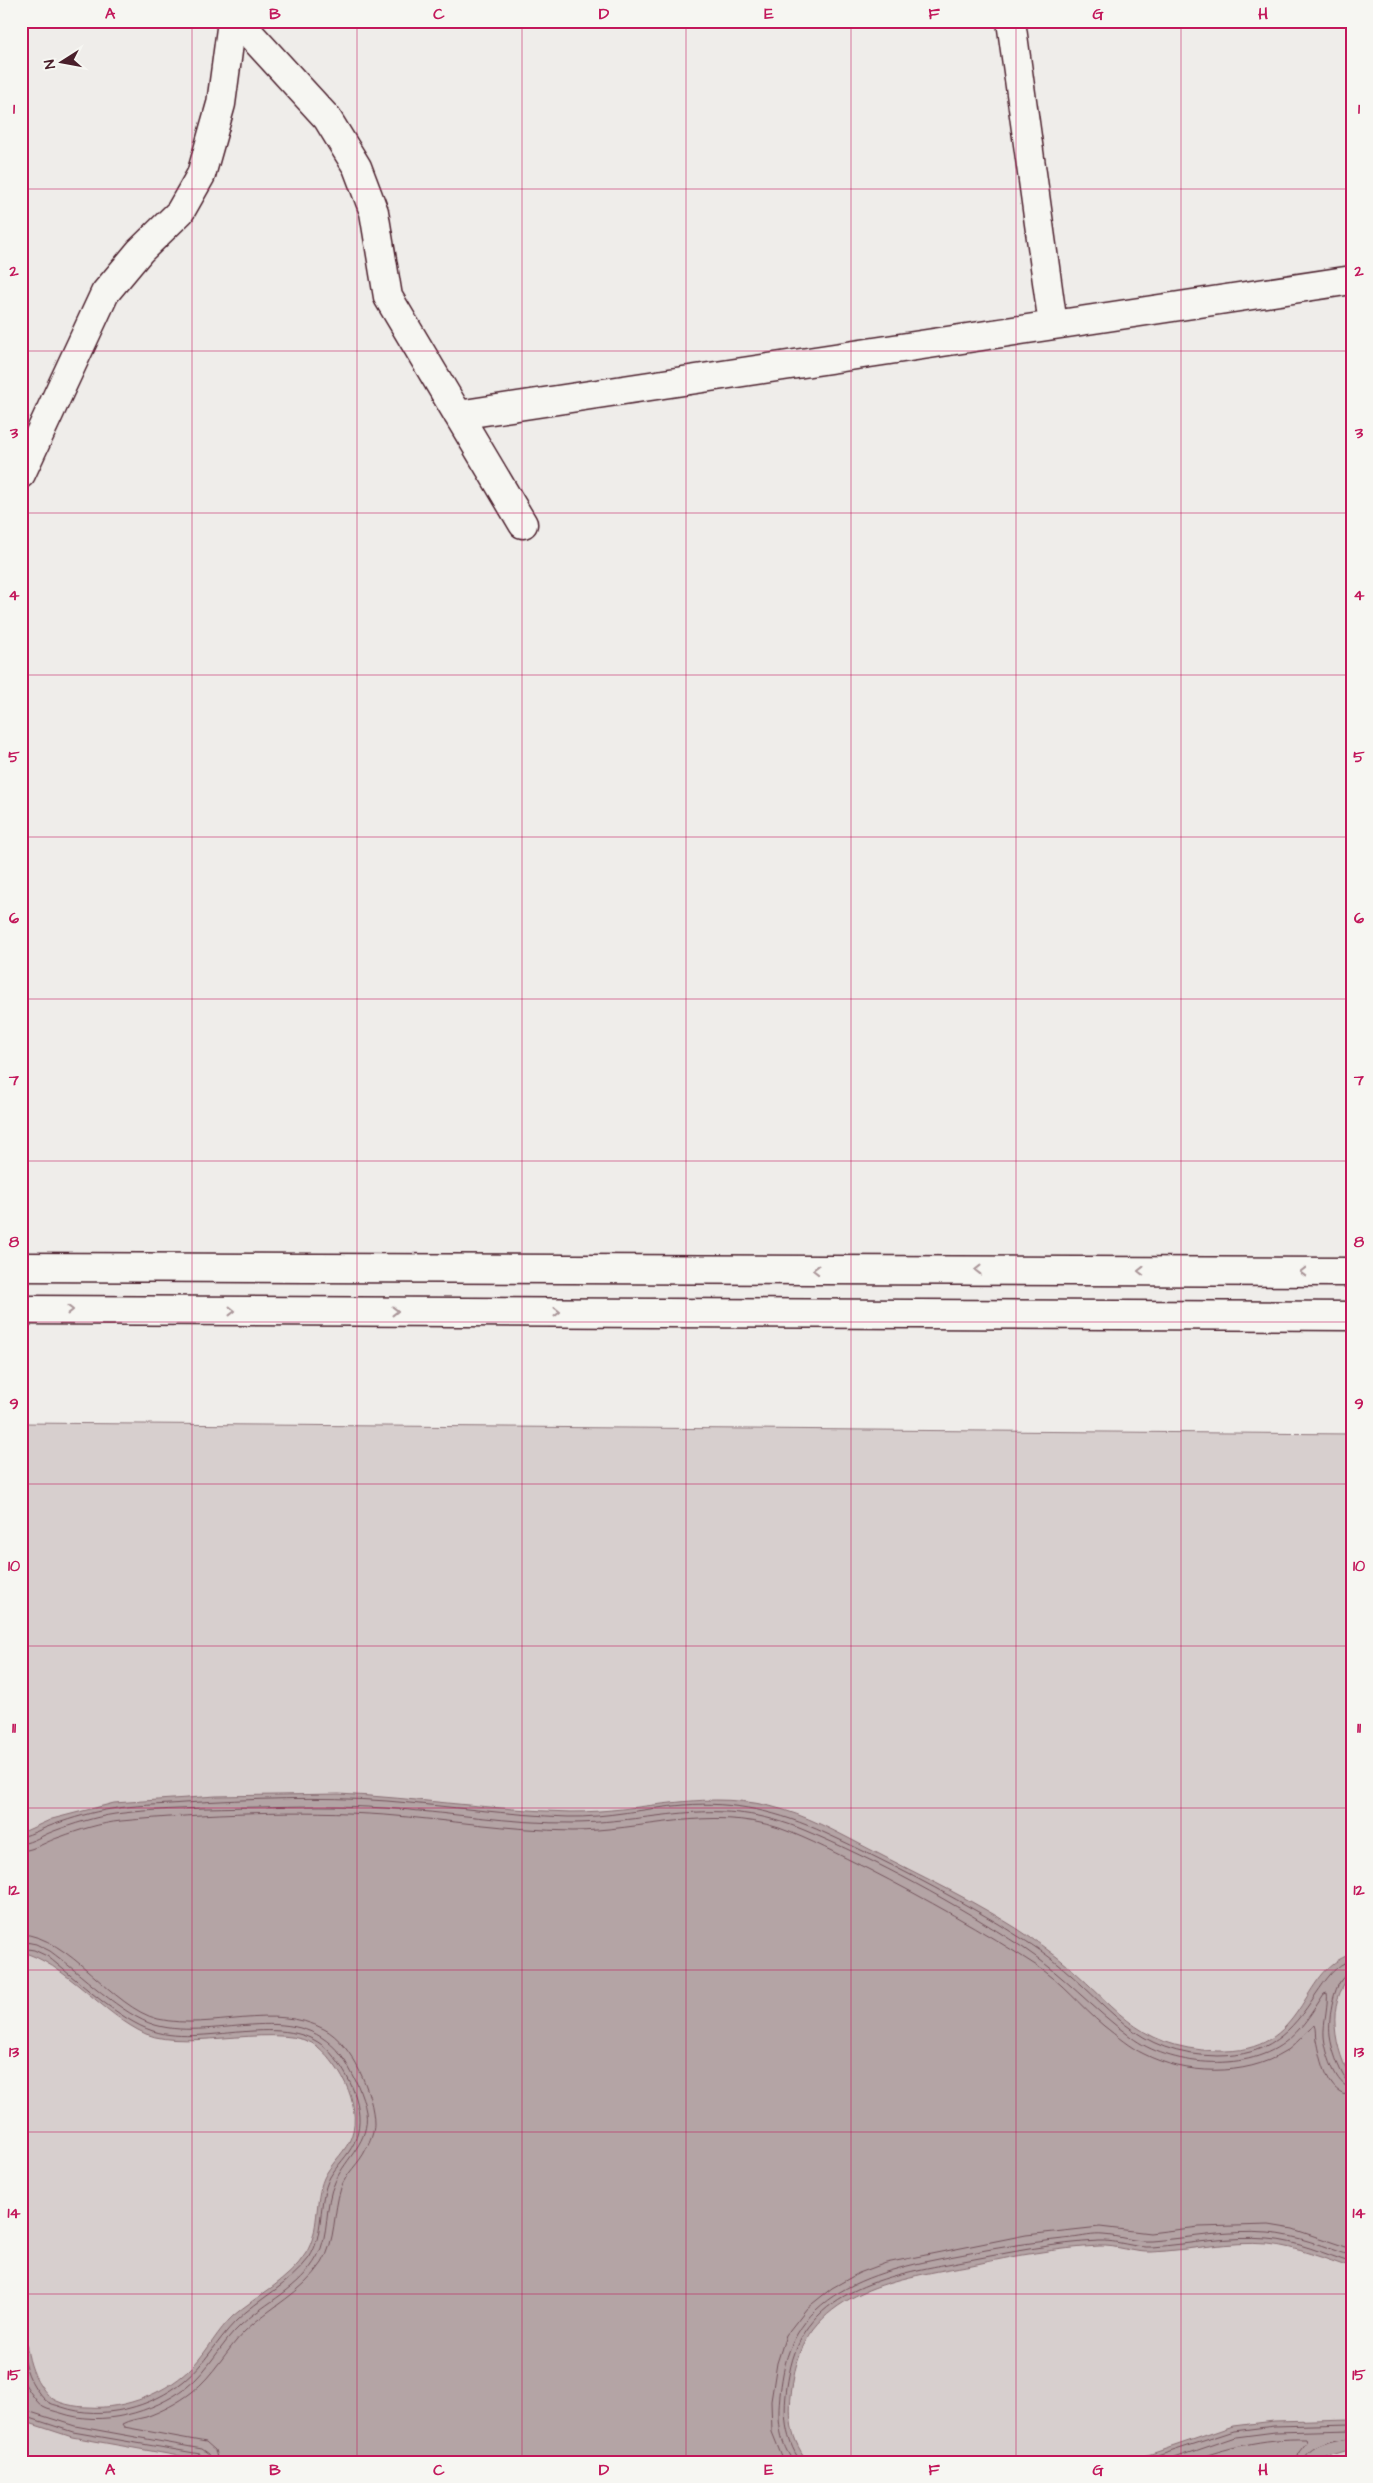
<svg xmlns="http://www.w3.org/2000/svg" width="1373" height="2483" viewBox="0 0 1373 2483" font-family="'Architects Daughter',sans-serif">
<style>
.green{fill:#d7cfce;stroke:#90777c}
.water{fill:#b4a4a5;stroke:#8a6f74}
.lines{fill:none;stroke-linecap:round;stroke-linejoin:round}
.shore{stroke:#74545c;stroke-width:1}
.minor-casing{stroke:#4a1f2b;stroke-width:31}
.tertiary-casing{stroke:#4a1f2b;stroke-width:31}
.minor{stroke:#f6f6f2;stroke-width:28}
.tertiary{stroke:#f6f6f2;stroke-width:28}
.oneway{stroke:#a99598}
.grid{fill:none;stroke:#c2185b;stroke-width:1;stroke-opacity:0.55}
.neatline{fill:none;stroke:#c2185b;stroke-width:2}
.grid-label{font-size:16px;text-anchor:middle;font-weight:bold;fill:#c2185b}
</style>
<rect width="100%" height="100%" fill="#efedea"/>
<filter id="ink" filterUnits="userSpaceOnUse"><feTurbulence type="fractalNoise" baseFrequency=".02" numOctaves="2"/><feDisplacementMap in="SourceGraphic" scale="10" xChannelSelector="R" yChannelSelector="G"/><feConvolveMatrix kernelMatrix="1 2 1 2 8 2 1 2 1" color-interpolation-filters="sRGB"/></filter>
<g filter="url(#ink)">
<!-- green -->
<path class="green" d="M21,1423L1352,1434V2462H21Z"/>
<!-- water -->
<path class="water" d="M339,1794C417,1798 493,1810 570,1812C644,1813 708,1786 784,1810C817,1820 849,1839 881,1855C939,1885 1006,1916 1057,1957C1116,2003 1132,2048 1217,2051C1310,2054 1297,1970 1352,1954V1976C1324,2001 1335,2052 1352,2080V2268C1325,2259 1297,2247 1268,2244C1229,2241 1191,2250 1152,2252C1134,2253 1117,2245 1099,2246C1057,2248 1014,2256 972,2265C901,2278 809,2289 794,2376C788,2408 787,2435 808,2462H213L72,2437L23,2421L21,2419V2309C27,2340 25,2370 48,2395C56,2404 77,2407 88,2407C125,2410 169,2392 194,2365C208,2350 218,2330 233,2316C257,2295 289,2281 306,2253C320,2231 314,2201 324,2178C330,2165 342,2155 349,2142C365,2111 342,2067 318,2047C285,2020 189,2052 146,2034C103,2015 64,1962 21,1952V1833L52,1819L114,1803L216,1796Z
M1352,2419V2449L1308,2462H1101L1126,2460L1151,2454L1233,2426L1274,2421Z"/>
<g class="lines">
<!-- shore -->
<path class="shore" d="M21,1837C33,1834 43,1828 55,1824C73,1818 92,1812 111,1809C135,1805 160,1805 184,1803C251,1799 320,1796 387,1801C448,1806 508,1815 568,1817C607,1818 646,1808 684,1805C734,1801 780,1812 825,1833C884,1860 943,1891 999,1924C1017,1936 1037,1947 1053,1960C1112,2006 1133,2055 1218,2056C1268,2056 1291,2033 1316,1994C1326,1980 1335,1964 1352,1960
M21,1844C33,1842 43,1835 54,1831C73,1824 95,1817 115,1814C162,1808 210,1808 257,1807C299,1806 341,1805 384,1808C447,1812 510,1824 574,1823C661,1822 717,1794 804,1830C878,1861 955,1903 1022,1947C1063,1974 1092,2009 1131,2037C1169,2066 1244,2073 1284,2043C1302,2030 1312,2012 1324,1994L1327,1993C1329,2000 1323,2025 1324,2036C1325,2050 1335,2087 1352,2088
M21,1851C35,1850 47,1841 60,1837C79,1830 101,1823 121,1821C208,1813 298,1809 385,1815C448,1820 509,1830 572,1831C642,1831 711,1805 779,1828C810,1839 839,1855 868,1869C926,1899 982,1930 1037,1966C1062,1982 1081,2007 1104,2026C1117,2036 1129,2047 1144,2054C1185,2075 1245,2077 1285,2052C1296,2045 1305,2032 1315,2025C1317,2029 1316,2035 1317,2040C1321,2059 1327,2095 1352,2096
M21,1934C70,1936 112,2008 158,2019C212,2031 273,2002 324,2029C352,2043 374,2095 374,2124C374,2133 370,2142 366,2149C360,2163 345,2174 341,2188C333,2212 336,2241 322,2263C302,2293 270,2307 245,2331C226,2350 214,2375 192,2392C178,2403 162,2411 146,2417C138,2419 129,2420 122,2424L124,2427L206,2442L215,2450L218,2462
M21,1941L36,1944L50,1951C79,1972 123,2016 155,2025C218,2043 301,1994 345,2061C354,2076 363,2094 366,2112C370,2142 346,2157 335,2182C324,2205 330,2234 317,2257C300,2288 266,2302 241,2325C221,2343 209,2370 187,2387C152,2413 102,2427 61,2413C55,2411 48,2410 43,2407C35,2401 26,2386 21,2377
M21,1948L34,1950L47,1956C76,1979 119,2020 153,2031C207,2049 295,2005 334,2057C353,2081 367,2114 354,2143C348,2156 337,2165 330,2177C317,2202 325,2234 309,2258C289,2285 259,2298 236,2321C217,2340 205,2364 184,2381C152,2407 102,2421 62,2407C57,2405 49,2404 45,2400C30,2385 24,2366 21,2346
M1352,1972C1333,1975 1328,2020 1330,2036C1332,2050 1338,2068 1346,2080L1352,2082
M21,2409L75,2426L202,2449L209,2454L211,2462
M21,2415L73,2432L200,2454L203,2457L204,2462
M784,2462L772,2432L771,2401L777,2363L786,2335L807,2308L832,2288L859,2273L886,2263L1026,2235L1100,2227L1150,2233L1199,2227L1269,2225L1293,2229L1352,2249
M794,2462C774,2437 778,2404 783,2374C800,2276 906,2266 986,2250C1015,2245 1043,2241 1072,2238C1082,2237 1093,2234 1103,2235C1119,2236 1135,2242 1151,2241C1191,2238 1228,2230 1268,2233C1297,2235 1325,2247 1352,2256
M801,2462C782,2436 783,2406 789,2375C804,2286 895,2274 969,2260C1012,2252 1055,2243 1099,2241C1117,2240 1134,2248 1152,2247C1191,2244 1229,2236 1268,2239C1297,2241 1325,2254 1352,2263
M1139,2462L1234,2431L1274,2426L1352,2424
M1163,2462L1236,2437L1275,2432L1352,2430
M1186,2462C1228,2448 1261,2438 1306,2439L1307,2442L1299,2452L1297,2462
M1304,2462C1305,2445 1338,2439 1352,2438"/>
<defs>
<path id="minor" d="M238,21L327,118L357,167L374,212L388,297L523,524
M1011,21L1053,325
M458,415L1352,280
M21,474L105,293L140,251L180,212L201,175L221,104L232,21"/>
<path id="tertiary" d="M21,1267L1352,1272
M21,1310L1352,1316"/>
</defs>
<!-- minor casing -->
<use href="#minor" class="minor-casing"/>
<!-- tertiary casing -->
<use href="#tertiary" class="tertiary-casing"/>
<!-- minor -->
<use href="#minor" class="minor"/>
<!-- tertiary -->
<use href="#tertiary" class="tertiary"/>
</g>
<!-- one-way arrows -->
<defs><path id="oneway-chevron" d="M-2-3.5L2.5 0L-2 3.5" fill="none" stroke-width="1.6" stroke-linecap="round" stroke-linejoin="round" transform="scale(1.25)"/></defs>
<g class="oneway">
<use href="#oneway-chevron" transform="translate(816 1270) rotate(-180)"/>
<use href="#oneway-chevron" transform="translate(978 1270) rotate(-180)"/>
<use href="#oneway-chevron" transform="translate(1141 1271) rotate(-180)"/>
<use href="#oneway-chevron" transform="translate(1303 1272) rotate(-180)"/>
<use href="#oneway-chevron" transform="translate(70 1310)"/>
<use href="#oneway-chevron" transform="translate(232 1311)"/>
<use href="#oneway-chevron" transform="translate(395 1311)"/>
<use href="#oneway-chevron" transform="translate(557 1312)"/>
</g>
</g>
<!-- grid -->
<path class="grid" d="M192,21V2462M357,21V2462M522,21V2462M686,21V2462M851,21V2462M1016,21V2462M1181,21V2462M21,189H1352M21,351H1352M21,513H1352M21,675H1352M21,837H1352M21,999H1352M21,1161H1352M21,1322H1352M21,1484H1352M21,1646H1352M21,1808H1352M21,1970H1352M21,2132H1352M21,2294H1352"/>
<!-- margin -->
<rect width="1373" height="2483" fill="none" stroke="#f6f6f2" stroke-width="55"/>
<!-- north arrow -->
<g transform="translate(62 62) rotate(259)" stroke="#f6f6f2" stroke-width="4" paint-order="stroke">
<path d="M0-4L9 19L0 12L-9 19Z" fill="#4a1f2b"/>
<text y="-8" font-size="14" font-weight="bold" text-anchor="middle" fill="#4a1f2b">N</text>
</g>
<rect x="28" y="28" width="1318" height="2428" class="neatline"/>
<g class="grid-label">
<text x="110" y="19">A</text>
<text x="275" y="19">B</text>
<text x="439" y="19">C</text>
<text x="604" y="19">D</text>
<text x="769" y="19">E</text>
<text x="934" y="19">F</text>
<text x="1098" y="19">G</text>
<text x="1263" y="19">H</text>
<text x="14" y="114">1</text>
<text x="1359" y="114">1</text>
<text x="14" y="276">2</text>
<text x="1359" y="276">2</text>
<text x="14" y="438">3</text>
<text x="1359" y="438">3</text>
<text x="14" y="600">4</text>
<text x="1359" y="600">4</text>
<text x="14" y="762">5</text>
<text x="1359" y="762">5</text>
<text x="14" y="923">6</text>
<text x="1359" y="923">6</text>
<text x="14" y="1085">7</text>
<text x="1359" y="1085">7</text>
<text x="14" y="1247">8</text>
<text x="1359" y="1247">8</text>
<text x="14" y="1409">9</text>
<text x="1359" y="1409">9</text>
<text x="14" y="1571">10</text>
<text x="1359" y="1571">10</text>
<text x="14" y="1733">11</text>
<text x="1359" y="1733">11</text>
<text x="14" y="1895">12</text>
<text x="1359" y="1895">12</text>
<text x="14" y="2057">13</text>
<text x="1359" y="2057">13</text>
<text x="14" y="2218">14</text>
<text x="1359" y="2218">14</text>
<text x="14" y="2380">15</text>
<text x="1359" y="2380">15</text>
<text x="110" y="2475">A</text>
<text x="275" y="2475">B</text>
<text x="439" y="2475">C</text>
<text x="604" y="2475">D</text>
<text x="769" y="2475">E</text>
<text x="934" y="2475">F</text>
<text x="1098" y="2475">G</text>
<text x="1263" y="2475">H</text>
</g>
</svg>
